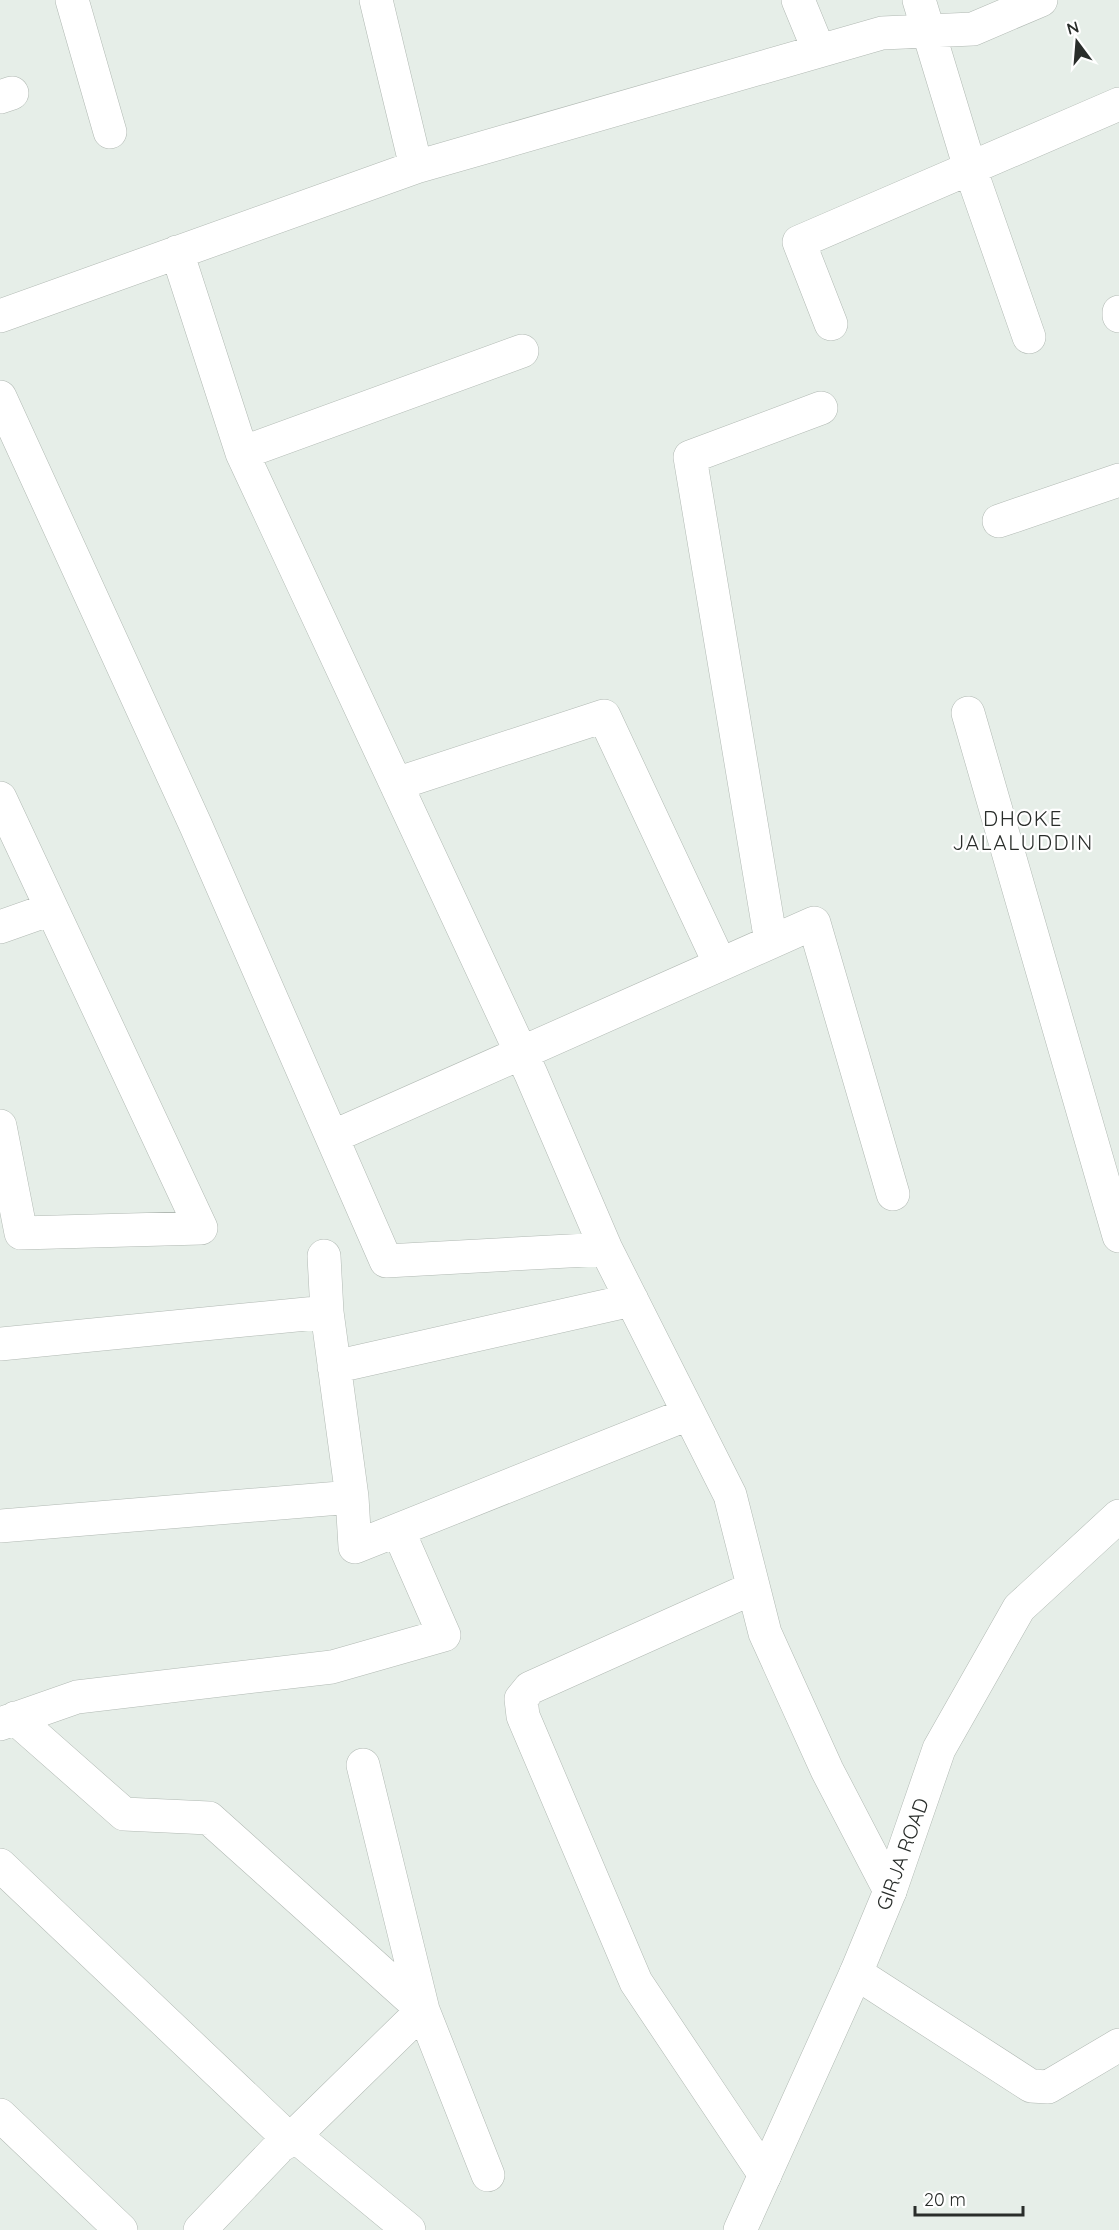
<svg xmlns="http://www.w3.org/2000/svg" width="1119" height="2230" viewBox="0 0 1119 2230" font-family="Quicksand,sans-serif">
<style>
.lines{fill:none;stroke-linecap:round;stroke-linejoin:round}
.street-casing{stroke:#b1b9b3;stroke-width:34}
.secondary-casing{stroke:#b1b9b3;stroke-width:34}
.street{stroke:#fff;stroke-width:33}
.secondary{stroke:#fff;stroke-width:33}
.labels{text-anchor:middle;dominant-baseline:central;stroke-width:4.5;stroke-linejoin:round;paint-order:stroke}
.street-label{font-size:20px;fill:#292d2a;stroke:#fff}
.neighbourhood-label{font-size:21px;letter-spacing:1.5px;fill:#292d2a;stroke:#fff}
</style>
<rect width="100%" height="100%" fill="#e6eee8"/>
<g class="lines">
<defs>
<path id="street" d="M72,0L110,132
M376,0L416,167
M798,0L819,51
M919,0L970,168L1029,337
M0,97L12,93
M177,252L242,453L531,1074L606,1249L730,1495L765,1633L827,1770L890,1891
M1119,312V316
M0,316L416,167L882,33L973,29L1041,0
M831,324L799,242L1119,104
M0,397L196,826L386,1261L606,1249
M242,453L522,351
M999,521L1119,480
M968,713L1119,1236
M396,784L604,716L720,964
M0,798L201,1228L21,1233L0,1126
M0,927L51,909
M771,942L690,457L821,408
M332,1137L814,923L893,1194
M0,1344L327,1312L324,1256
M334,1367L632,1300
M352,1497L355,1547L688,1414
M0,1526L352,1497L327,1312
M753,1588L530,1688L521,1699L523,1716L636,1982L765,2175
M15,1718L124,1814L209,1818L423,2010L290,2140L280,2146L200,2230
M0,1724L77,1697L332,1667L444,1635L398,1530
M363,1765L423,2010L488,2175
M0,1865L290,2140H300L409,2230
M856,1973L1031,2086L1048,2087L1119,2045
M0,2115L121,2230"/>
<path id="secondary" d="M740,2230L856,1973L890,1891L939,1749L1019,1608L1119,1516"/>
</defs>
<!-- street casing -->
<use href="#street" class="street-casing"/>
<!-- secondary casing -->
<use href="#secondary" class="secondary-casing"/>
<!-- street -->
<use href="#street" class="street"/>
<!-- secondary -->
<use href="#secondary" class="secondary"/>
</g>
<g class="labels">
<!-- street labels -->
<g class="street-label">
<text transform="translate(902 1854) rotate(-70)">GIRJA ROAD</text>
</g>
<!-- neighbourhood labels -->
<g class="neighbourhood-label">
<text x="1023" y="818">DHOKE<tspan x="1023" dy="24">JALALUDDIN</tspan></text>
</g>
</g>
<!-- north arrow -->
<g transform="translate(1077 42) rotate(344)" stroke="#ffffff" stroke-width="4.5" paint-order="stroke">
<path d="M0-4.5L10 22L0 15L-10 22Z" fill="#292d2a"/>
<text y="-9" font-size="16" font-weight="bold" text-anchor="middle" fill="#292d2a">N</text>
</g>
<!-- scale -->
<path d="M915 2206v9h108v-9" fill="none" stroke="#292d2a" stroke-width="3"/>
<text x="924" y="2206" font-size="18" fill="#292d2a" stroke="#ffffff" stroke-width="4.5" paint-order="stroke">20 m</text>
</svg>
